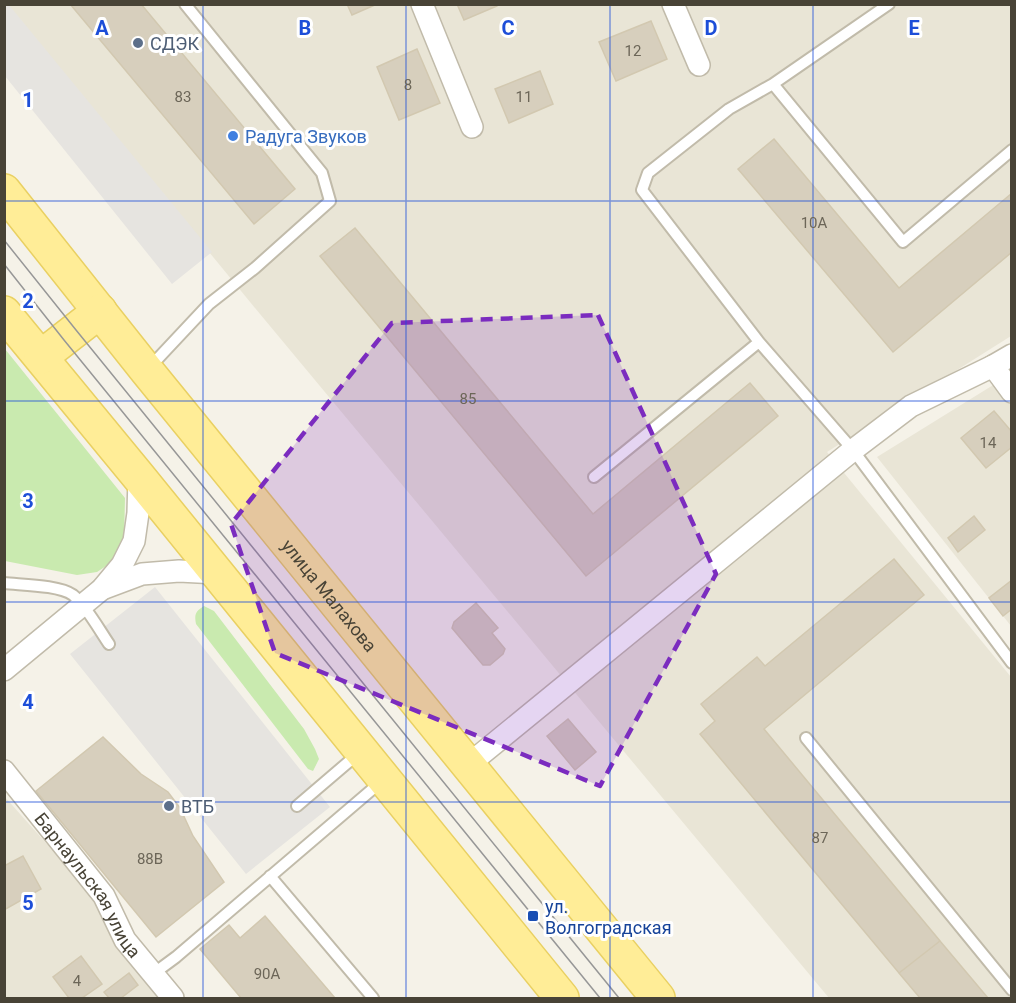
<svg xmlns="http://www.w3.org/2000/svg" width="1016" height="1003" viewBox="0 0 1016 1003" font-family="Roboto,sans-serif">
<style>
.residential{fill:#e9e5d6}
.green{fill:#c9eaaf}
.parking{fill:#e6e4e0}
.building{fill:#d7cfbd;stroke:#d2c8b0;stroke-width:1.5}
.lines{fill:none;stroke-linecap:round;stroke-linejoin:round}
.service-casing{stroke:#c1bbaa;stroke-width:14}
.minor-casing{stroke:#c1bbaa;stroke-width:24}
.primary-casing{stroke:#e9d062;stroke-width:36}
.service{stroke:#fff;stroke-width:10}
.minor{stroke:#fff;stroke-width:21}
.primary{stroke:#ffed97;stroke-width:33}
.tram{stroke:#979797;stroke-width:1.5}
.marked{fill:#7b2cbf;fill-opacity:0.2;stroke:#7b2cbf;stroke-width:4.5;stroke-dasharray:12 8;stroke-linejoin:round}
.grid{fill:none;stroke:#1d4ed8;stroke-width:1.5;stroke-opacity:0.55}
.service-dot{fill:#5c6f8a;stroke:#fff;stroke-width:2}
.shop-dot{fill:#3f7fe0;stroke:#fff;stroke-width:2}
.transit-dot{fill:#1a4fb4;stroke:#fff;stroke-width:2}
.labels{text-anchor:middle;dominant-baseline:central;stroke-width:6;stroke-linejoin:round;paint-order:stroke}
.number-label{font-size:15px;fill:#6c6658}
.service-label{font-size:18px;fill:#4e5e75;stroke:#fff;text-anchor:start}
.shop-label{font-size:18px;fill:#366cbe;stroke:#fff;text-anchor:start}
.street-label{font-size:18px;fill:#484336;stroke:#fff}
.transit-label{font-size:18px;fill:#164399;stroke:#fff;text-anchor:start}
.grid-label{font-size:20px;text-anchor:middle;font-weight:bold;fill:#1d4ed8;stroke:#fff;stroke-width:6;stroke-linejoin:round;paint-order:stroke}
</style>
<rect width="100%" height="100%" fill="#f5f2e8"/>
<!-- residential -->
<path class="residential" d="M6,5H1011V336L827,452L1011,677V998H829L260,314Z
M1011,374V626L877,457Z
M4,796L54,852L170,998H5Z"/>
<!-- green -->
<path class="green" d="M5,349L125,498L124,541L115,560L97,572L77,575L5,561Z
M204,606L214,611L304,729L315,749L319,759L313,771L308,769L196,624C194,614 196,611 204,606Z"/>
<!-- parking -->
<path class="parking" d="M4,5H9L212,252L172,284L5,76Z
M155,587L330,807L246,874L70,654Z"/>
<!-- building -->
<path class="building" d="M70,4H141L295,189L254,224Z
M347,4H377L352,15Z
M457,4H497V6L464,20Z
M651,21L667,59L616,81L599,42Z
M417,49L440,103L399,120L377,67Z
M540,71L553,104L509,123L495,89Z
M774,139L899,288L1012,193V252L893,352L738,169Z
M355,228L593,514L750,383L778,416L586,576L320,256Z
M994,411L1012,432V447L986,468L961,438Z
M974,516L985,530L958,552L948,538Z
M894,559L924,595L764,729L940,941L899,973L700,734L715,721L701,704L757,657L765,666Z
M1012,580V609L1003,616L989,598Z
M476,603L498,628L492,633L505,649L503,654L490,665H483L452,628L454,622Z
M568,719L596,752L575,770L547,736Z
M103,737L141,774L168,792L180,808L193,836L224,882L156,937L36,791Z
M23,856L41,889L4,910V866Z
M265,916L335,998H241L200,949L229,925L240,938Z
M940,941L988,998H920L899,973Z
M81,956L102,984L82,998H69L53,977Z
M129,973L138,985L121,998H109L104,992Z"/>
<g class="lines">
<defs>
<path id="service" d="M889,4L773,84L729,109L648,173L642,190L759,342L853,450L1012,663
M773,84L903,242L1012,150
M149,368L209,304L255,268L330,201L322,173L185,4
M594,477L759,342
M4,583C22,585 59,585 73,595C85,604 100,631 109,644
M806,738L1012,990
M297,806L359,753
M270,876L373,998
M153,974L176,957L382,781"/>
<g id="minor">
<path d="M422,4L472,127"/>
<path d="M673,4L699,65"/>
<path d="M993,366L1012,392"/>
<path d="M102,589L142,574L179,571L217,573"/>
<path d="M4,670L102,589L122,565L134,541L138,513L139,477"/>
<path d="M468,765L853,450L911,406L993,366L1012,355"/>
<path id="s1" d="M4,771L104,896L125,940L173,998"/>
</g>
<g id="primary">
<path id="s2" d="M4,191L147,371L658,998"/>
<path d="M4,313L139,477L562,998"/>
<path d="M41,357L100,311"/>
</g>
</defs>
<!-- service casing -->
<use href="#service" class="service-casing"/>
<!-- minor casing -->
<use href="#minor" class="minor-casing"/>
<!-- primary casing -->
<use href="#primary" class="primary-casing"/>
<!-- service -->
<use href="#service" class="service"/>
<!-- minor -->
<use href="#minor" class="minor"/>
<!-- primary -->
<use href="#primary" class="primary"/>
<!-- tram -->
<path class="tram" d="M4,240L76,330L619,998
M4,264L64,340L600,998"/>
</g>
<!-- marked area -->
<path class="marked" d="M598,315L716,574L600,786L275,653L231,524L392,323Z"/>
<!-- grid -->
<path class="grid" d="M203,4V998M406,4V998M610,4V998M813,4V998M4,201H1012M4,401H1012M4,602H1012M4,802H1012"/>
<!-- markers -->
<g class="service-dot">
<circle cx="138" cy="43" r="6"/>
<circle cx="169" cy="806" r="6"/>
</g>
<circle class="shop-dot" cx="233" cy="136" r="6"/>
<rect class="transit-dot" x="527" y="910" width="12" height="12" rx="3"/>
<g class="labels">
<!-- number labels -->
<g class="number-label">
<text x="633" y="51">12</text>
<text x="408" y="85">8</text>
<text x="183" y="97">83</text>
<text x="524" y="97">11</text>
<text x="814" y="223">10А</text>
<text x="468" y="399">85</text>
<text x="988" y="443">14</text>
<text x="820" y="838">87</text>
<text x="150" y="859">88В</text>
<text x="267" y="974">90А</text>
<text x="77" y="981">4</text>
</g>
<!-- service labels -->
<g class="service-label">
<text x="150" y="43">СДЭК</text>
<text x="181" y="806">ВТБ</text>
</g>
<!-- shop labels -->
<g class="shop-label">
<text x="245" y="136">Радуга Звуков</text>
</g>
<!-- street labels -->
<g class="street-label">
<text stroke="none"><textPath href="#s2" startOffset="519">улица Малахова</textPath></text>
<text stroke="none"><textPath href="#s1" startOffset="142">Барнаульская улица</textPath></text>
</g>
<!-- transit labels -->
<g class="transit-label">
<text x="545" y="906">ул.<tspan x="545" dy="21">Волгоградская</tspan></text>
</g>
</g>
<g class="grid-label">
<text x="102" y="35">A</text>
<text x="305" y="35">B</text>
<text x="508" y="35">C</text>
<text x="711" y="35">D</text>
<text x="914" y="35">E</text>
<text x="28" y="107">1</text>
<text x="28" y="308">2</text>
<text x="28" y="508">3</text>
<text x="28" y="709">4</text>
<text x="28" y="910">5</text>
</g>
<!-- border -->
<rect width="1016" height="1003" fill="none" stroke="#484336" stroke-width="12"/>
</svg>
